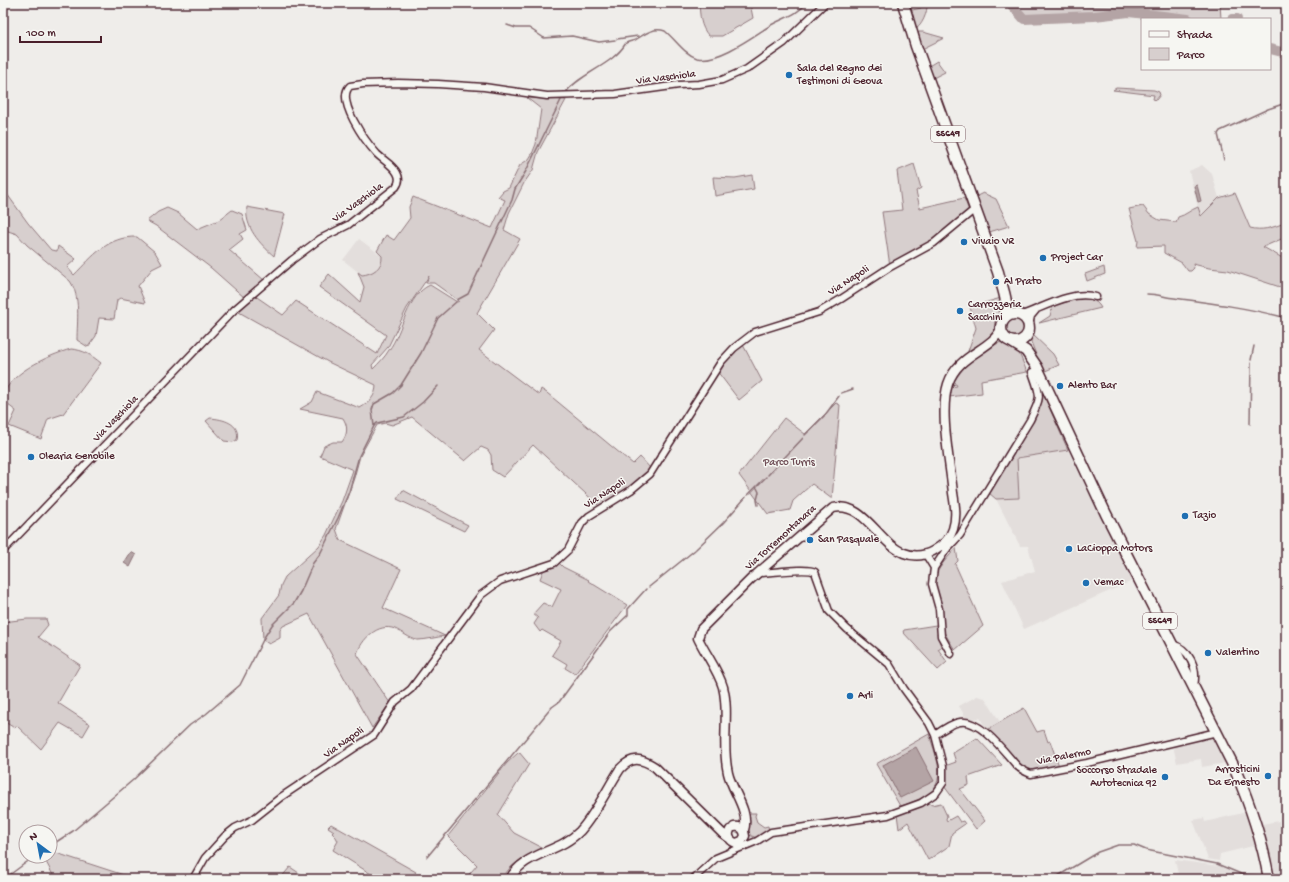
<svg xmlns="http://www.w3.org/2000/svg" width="1289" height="882" viewBox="0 0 1289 882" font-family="'Gochi Hand',sans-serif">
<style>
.built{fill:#e3dedc}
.green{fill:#d7cfce;stroke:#90777c;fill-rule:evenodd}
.water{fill:#b4a4a5;stroke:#8a6f74}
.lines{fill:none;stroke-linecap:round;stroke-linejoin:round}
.stream{stroke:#8a6f74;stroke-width:1.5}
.river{stroke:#b4a4a5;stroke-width:10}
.minor-casing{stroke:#4a1f2b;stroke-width:9}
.tertiary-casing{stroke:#4a1f2b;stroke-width:11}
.primary-casing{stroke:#4a1f2b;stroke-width:13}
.minor{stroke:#f6f6f2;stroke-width:6}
.tertiary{stroke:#f6f6f2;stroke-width:8}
.primary{stroke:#f6f6f2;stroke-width:10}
.poi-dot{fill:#1f6fb2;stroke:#f6f6f2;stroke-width:1.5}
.labels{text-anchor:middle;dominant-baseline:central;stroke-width:3;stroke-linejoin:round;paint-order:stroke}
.shield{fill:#f6f6f2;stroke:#7e6067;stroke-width:1}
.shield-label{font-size:10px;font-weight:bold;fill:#4a1f2b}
.poi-label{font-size:11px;fill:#4a1f2b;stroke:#f6f6f2;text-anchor:start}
.street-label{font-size:11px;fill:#4a1f2b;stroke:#f6f6f2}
.park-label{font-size:11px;fill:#6d4b54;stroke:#f6f6f2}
</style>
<rect width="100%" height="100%" fill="#efedea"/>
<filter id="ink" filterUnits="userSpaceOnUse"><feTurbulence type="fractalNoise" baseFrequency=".025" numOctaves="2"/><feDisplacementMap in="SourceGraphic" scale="8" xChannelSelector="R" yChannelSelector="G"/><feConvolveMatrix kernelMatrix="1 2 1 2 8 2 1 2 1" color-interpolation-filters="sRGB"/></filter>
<g filter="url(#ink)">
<!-- built -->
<path class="built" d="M1202,165L1212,174L1219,198L1200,216L1189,171Z
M359,239L382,256L383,261L376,270L368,274L362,275L343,260Z
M1068,450L1132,581L1024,629L1002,581L1035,571L1028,546H1020L996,499L1019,498L1016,458Z
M977,696L985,698L1000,722L987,730L980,718L967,720L959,706Z
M1212,736L1226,763L1202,767L1201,759L1177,763L1173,746Z
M1247,812L1257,845L1220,854L1219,861L1208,859L1193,820L1204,818L1205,822Z
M1286,820V879H1272L1261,824Z
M1175,860L1219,866L1236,873L1261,877L1263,879H1179Z"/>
<!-- green -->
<path class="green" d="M699,3H750L753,18L722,36H709C700,27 700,15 699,3Z
M922,3H927C928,12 922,27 913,31L908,11L921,8Z
M1012,3H1064L1063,6L1115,7L1120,3H1220L1221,19H1201L1130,11L1093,15L1062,14L1029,17L1019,11Z
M919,32H923L944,38L920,50L915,35Z
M937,61L945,72L931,79L927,67Z
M1116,88L1154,90L1159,92L1160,95L1156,100L1153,99L1154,95L1113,90Z
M527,98L566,100L538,152L533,170L524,183L509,213L504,230L520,239L477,313L494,330L479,350L539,395L541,389L547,393L633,464L640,457L651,469L645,478L599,506L533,445L503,477L492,470L491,455L488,450L481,447L465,461L412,417L392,425L385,423L377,425L360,456L354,478L336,529L340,540L401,569L383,608L445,636C437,637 426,640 417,640C410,639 402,632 395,629C378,622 361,640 357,654L390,703L372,728L309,614L283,626L280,630V638L269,644L263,640L262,618L279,595L281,585L285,577L319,546L326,535L342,501L353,470L320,456L324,446L333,442H342C348,434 348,426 343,418L300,409L312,402L317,392L360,408C369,403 376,396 376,385L328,362L237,311L254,295L283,315L296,301L377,354L386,335L319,287L329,274L360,302L364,287L358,272L362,275C372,274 383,268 382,256L377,251L386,235L394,240L410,218L409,207L413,197L492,228L505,200L498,197L503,191L509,188L520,165L529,159L532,154L536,144L541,109ZM429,276L426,283H434L459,301L457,302L430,285C407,295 403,331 389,350C385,357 379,363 373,369L372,365L388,347L407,308Z
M914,164L921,188L916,191L920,208L964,198L969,211L931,242L890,266L882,212L902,210L897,171Z
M752,175L754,189L715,196L713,177L735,178Z
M983,193L996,199L1009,226L986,233L973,198Z
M1235,193L1250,228C1262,231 1271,228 1282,224L1286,228V237L1263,247L1286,260V289L1228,270L1209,268L1193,264L1194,268L1191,271H1188L1182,263L1164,253V246L1137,247L1138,241L1129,209L1143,206L1149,214L1159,220L1176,222L1178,217C1186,215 1190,210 1198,207L1201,216L1219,198Z
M7,194L28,223L51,250L57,251L58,246L76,259L67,267L74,275C93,256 108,236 137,237L155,252L162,264L152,269L138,286L145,303L120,298L117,300L114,319L99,318L96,336L88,347L77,340C77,321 81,297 70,281L27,245L17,234L8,231L3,223V199Z
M247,207L285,214L274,256C260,244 244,227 247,207Z
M167,208L178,213L197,229L219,220L232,210L242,214L247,230L240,234L243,239L229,250L264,280L245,298L211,268L156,226L147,221L158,212Z
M1104,267L1105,274L1087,281L1085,274Z
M1001,298L1005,310L995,321L994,335L968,351L976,328L970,307Z
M1080,298C1089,299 1096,299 1101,308L1039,323L1050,316L1052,308L1056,305Z
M1005 328a10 10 0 1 1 20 0a10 10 0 1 1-20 0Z
M1032,334L1053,354L1059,365L1043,372L1031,342Z
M1001,342L1017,348L1027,372L981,380L982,393L949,397L951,387L957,386L956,384L952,385C964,364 979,351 1001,342Z
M742,343L762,381L739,400L717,371Z
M71,349C84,350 91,355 101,363L63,414L48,419L41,439L9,426L16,411L3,401C3,375 49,355 71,349Z
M1042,391L1068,450L1017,458L1019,498L996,499L989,493L1037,414L1042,401Z
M836,403L840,405L832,499L812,484L793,501L790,510L768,514L739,475L784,418L805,434Z
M210,418C223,419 241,423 237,440L233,442L224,441L206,421Z
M403,490L462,522L468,525L464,531L397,499Z
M956,548L958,561L955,564L983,626L955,650L944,632L935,584L936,574L943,563Z
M558,562L563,567L589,580L588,581L627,605L575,674L565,668L567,664L552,655L561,641L542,630L540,632L534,624L538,618L533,614L543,603L552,607L561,589L540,579L543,571Z
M27,619H46L48,625L38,637L80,665L58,703L90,724L83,736L60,723L41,749L17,726L13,727L3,721V622Z
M936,625L941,647L938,649L947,662L938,670L903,632L904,630Z
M1024,708L1037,732L1044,730L1048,742L1050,741L1059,766L1030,773L1018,767L985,731Z
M929,734C937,760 951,787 917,800C912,802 906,805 900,806L876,764Z
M977,738L1002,765L968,777L969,785L960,789L985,821L976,829L944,786L945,766L956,762L953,753Z
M519,752L529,764L498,815L514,833L543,848C527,856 511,862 502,879H465L477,865L448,836L507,763Z
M927,802L932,805L941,803L947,816L946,819L947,821L956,816L960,822L963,821L965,824L952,833L949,846L928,860L908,822L899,829L897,814Z
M747,813H756L755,816L757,822L764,827L768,826L769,831L757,838L749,835Z
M331,824L416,872L410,879H379L333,850L338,841L336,837L332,833L334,831L328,827Z
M50,851L136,879H55L43,856H50Z
M290,867L308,879H280Z"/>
<!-- water -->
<path class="water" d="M1197,185L1201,201L1198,202L1194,186Z
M131,552L136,555L130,567L124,563Z
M916,747L934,781L900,798L883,765Z"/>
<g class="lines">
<!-- stream -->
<path class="stream" d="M507,25L516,28H529L544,38L572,36L599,42L615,40
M617,39L638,36
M565,93C582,72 612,66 626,43C629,41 633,41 635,40C645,34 653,27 665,31C675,39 684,54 697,58C718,63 755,35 771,25C787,16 794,17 807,3
M1224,160L1218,134L1220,131L1268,109L1286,103
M1147,294C1157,294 1165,297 1174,298C1212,303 1249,308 1286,318
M457,300L468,294L512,200L515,189L526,171L561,100
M1251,360L1254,346
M841,393L853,389
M1250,424L1251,363
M374,426L377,423L404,417L423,402L438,386
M805,435L825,415L839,396
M768,475L803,438
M757,488L759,492L757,500L758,505
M748,495L766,477
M696,549L723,523L746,497
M649,587L695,550
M50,846L73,831L133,780L190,725L206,714L240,685L265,636L272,625L294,603L301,591L313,563L320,554L338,518L349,492L359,456L374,426L372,410L374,404L393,393L401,385L421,353L438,318L456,302
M427,857L552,707L559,702L610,632L628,615V609L646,589
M4,879L35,856
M1053,879L1098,852L1118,845H1134L1146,850L1217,864L1241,874L1260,876"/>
<!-- river -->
<path class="river" d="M1010,3L1024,19L1094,16L1129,12L1188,19
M1232,19H1237
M1270,49L1286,53"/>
<defs>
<path id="minor" d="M1022,315C1045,307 1071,290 1096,297
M1029,326L1031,316L1036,310
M946,550L960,535L1030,420C1042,396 1041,397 1032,372
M3,551L234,310L292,260L320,239L348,225L396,187C399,183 400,178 397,173C393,165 383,160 377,154C366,142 335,100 350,86L363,84L398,83L438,84L484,87L547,96L615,94L679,85L699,84L722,80L747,69L784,43L825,3
M926,555L934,568L932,584L939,609L941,636L951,654
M934,568L946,550L944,548
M1172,644C1190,649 1198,668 1194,686
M935,735C942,730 952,723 960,722C980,718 1006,754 1017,766C1021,770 1026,772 1031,774L1087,763L1217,732
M193,879L205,858L225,836L235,828L252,820L281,797L374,735L395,702L411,689L481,595L500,581L554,563L568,550L582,523L589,516L631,490L650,474L721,362L734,348L755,332L819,312L841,299L890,267L934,243L975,209
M693,879L716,858L757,841L771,832L888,815L921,803L936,793L943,783V766L935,735L929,723L904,689L889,664L847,629L829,611L815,572C807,567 771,573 758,573"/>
<path id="tertiary" d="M730,830C727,836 730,841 736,843L742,841L745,836C744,829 741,826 734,827
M744,830C750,811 732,791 728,773C721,744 730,714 723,687C718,670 706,655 698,638L701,629L751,579L833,508C864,501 878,543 904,553C914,557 924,556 933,551C942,546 950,539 953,529C957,517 955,505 953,493C950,462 939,412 948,384C958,353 993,350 1001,328
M510,879C524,852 559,853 580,831C596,813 607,789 620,769C632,756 641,758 655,767L722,833L729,838"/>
<path id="primary" d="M903,3L916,46L998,272C1002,288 1011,305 1003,320
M1001 328a14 14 0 1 1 28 0a14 14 0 1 1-28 0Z
M1010,341L1026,351L1037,367L1106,514L1234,767C1250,804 1262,839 1269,879"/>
</defs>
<!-- minor casing -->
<use href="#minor" class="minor-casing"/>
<!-- tertiary casing -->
<use href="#tertiary" class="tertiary-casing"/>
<!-- primary casing -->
<use href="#primary" class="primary-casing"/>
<!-- minor -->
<use href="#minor" class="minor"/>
<!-- tertiary -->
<use href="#tertiary" class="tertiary"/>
<!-- primary -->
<use href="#primary" class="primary"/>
</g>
</g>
<!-- markers -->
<g class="poi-dot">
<circle cx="789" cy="75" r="4"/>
<circle cx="964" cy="242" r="4"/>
<circle cx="1043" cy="258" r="4"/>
<circle cx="996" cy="282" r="4"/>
<circle cx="960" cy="311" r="4"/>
<circle cx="1060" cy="386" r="4"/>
<circle cx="31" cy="457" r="4"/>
<circle cx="1185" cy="516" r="4"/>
<circle cx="810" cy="540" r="4"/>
<circle cx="1069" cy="549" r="4"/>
<circle cx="1086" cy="583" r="4"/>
<circle cx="1208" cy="653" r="4"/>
<circle cx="850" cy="696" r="4"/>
<circle cx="1268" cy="776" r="4"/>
<circle cx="1165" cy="777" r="4"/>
</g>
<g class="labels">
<!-- shield labels -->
<g class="shield">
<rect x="931" y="126" width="34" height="16" rx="3"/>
<rect x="1143" y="613" width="34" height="16" rx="3"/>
</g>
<g class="shield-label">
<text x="948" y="134">SS649</text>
<text x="1160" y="621">SS649</text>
</g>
<!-- poi labels -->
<g class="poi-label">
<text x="797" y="69">Sala del Regno dei<tspan x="797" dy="13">Testimoni di Geova</tspan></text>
<text x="972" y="242">Vivaio VR</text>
<text x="1051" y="258">Project Car</text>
<text x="1004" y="282">Al Prato</text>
<text x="968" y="305">Carrozzeria<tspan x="968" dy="13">Sacchini</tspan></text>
<text x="1068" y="386">Alento Bar</text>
<text x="39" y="457">Olearia Genobile</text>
<text x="1193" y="516">Tazio</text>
<text x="818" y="540">San Pasquale</text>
<text x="1077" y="549">LaCioppa Motors</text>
<text x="1094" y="583">Vemac</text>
<text x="1216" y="653">Valentino</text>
<text x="858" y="696">Arli</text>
<text x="1260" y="770" text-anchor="end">Arrosticini<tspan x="1260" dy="13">Da Ernesto</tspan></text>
<text x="1157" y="771" text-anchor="end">Soccorso Stradale<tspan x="1157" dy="13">Autotecnica 92</tspan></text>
</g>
<!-- street labels -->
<g class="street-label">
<text transform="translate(666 78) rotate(-7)">Via Vaschiola</text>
<text transform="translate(358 203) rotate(-36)">Via Vaschiola</text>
<text transform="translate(849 281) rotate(-33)">Via Napoli</text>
<text transform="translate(116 419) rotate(-46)">Via Vaschiola</text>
<text transform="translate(605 494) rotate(-33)">Via Napoli</text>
<text transform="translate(781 538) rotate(-42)">Via Torremontanara</text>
<text transform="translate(344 743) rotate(-35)">Via Napoli</text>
<text transform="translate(1064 757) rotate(-11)">Via Palermo</text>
</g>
<!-- park labels -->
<g class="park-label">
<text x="789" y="463">Parco Turris</text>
</g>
</g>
<!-- margin -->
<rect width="1289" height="882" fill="none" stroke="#f6f6f2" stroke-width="16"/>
<rect x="8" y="8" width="1273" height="866" fill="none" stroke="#4a1f2b" stroke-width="1.5" filter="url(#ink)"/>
<!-- legend -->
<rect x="1141" y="18" width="130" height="52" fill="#f6f6f2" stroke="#b1a0a2"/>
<rect x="1149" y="31" width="20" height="6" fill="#f6f6f2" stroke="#b1a0a2"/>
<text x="1177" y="38" font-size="12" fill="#4a1f2b">Strada</text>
<rect x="1149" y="48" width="20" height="12" fill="#d7cfce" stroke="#b1a0a2"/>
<text x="1177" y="58" font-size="12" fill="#4a1f2b">Parco</text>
<!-- north arrow -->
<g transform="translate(38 844) rotate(328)"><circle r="19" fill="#f6f6f2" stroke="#b1a0a2"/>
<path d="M0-3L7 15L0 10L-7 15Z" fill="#1f6fb2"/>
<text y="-6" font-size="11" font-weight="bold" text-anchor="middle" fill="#4a1f2b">N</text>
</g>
<!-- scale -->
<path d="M20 36v6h81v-6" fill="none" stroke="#4a1f2b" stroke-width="2"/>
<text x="26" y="36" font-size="12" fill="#4a1f2b" stroke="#f6f6f2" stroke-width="3" paint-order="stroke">100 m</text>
</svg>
